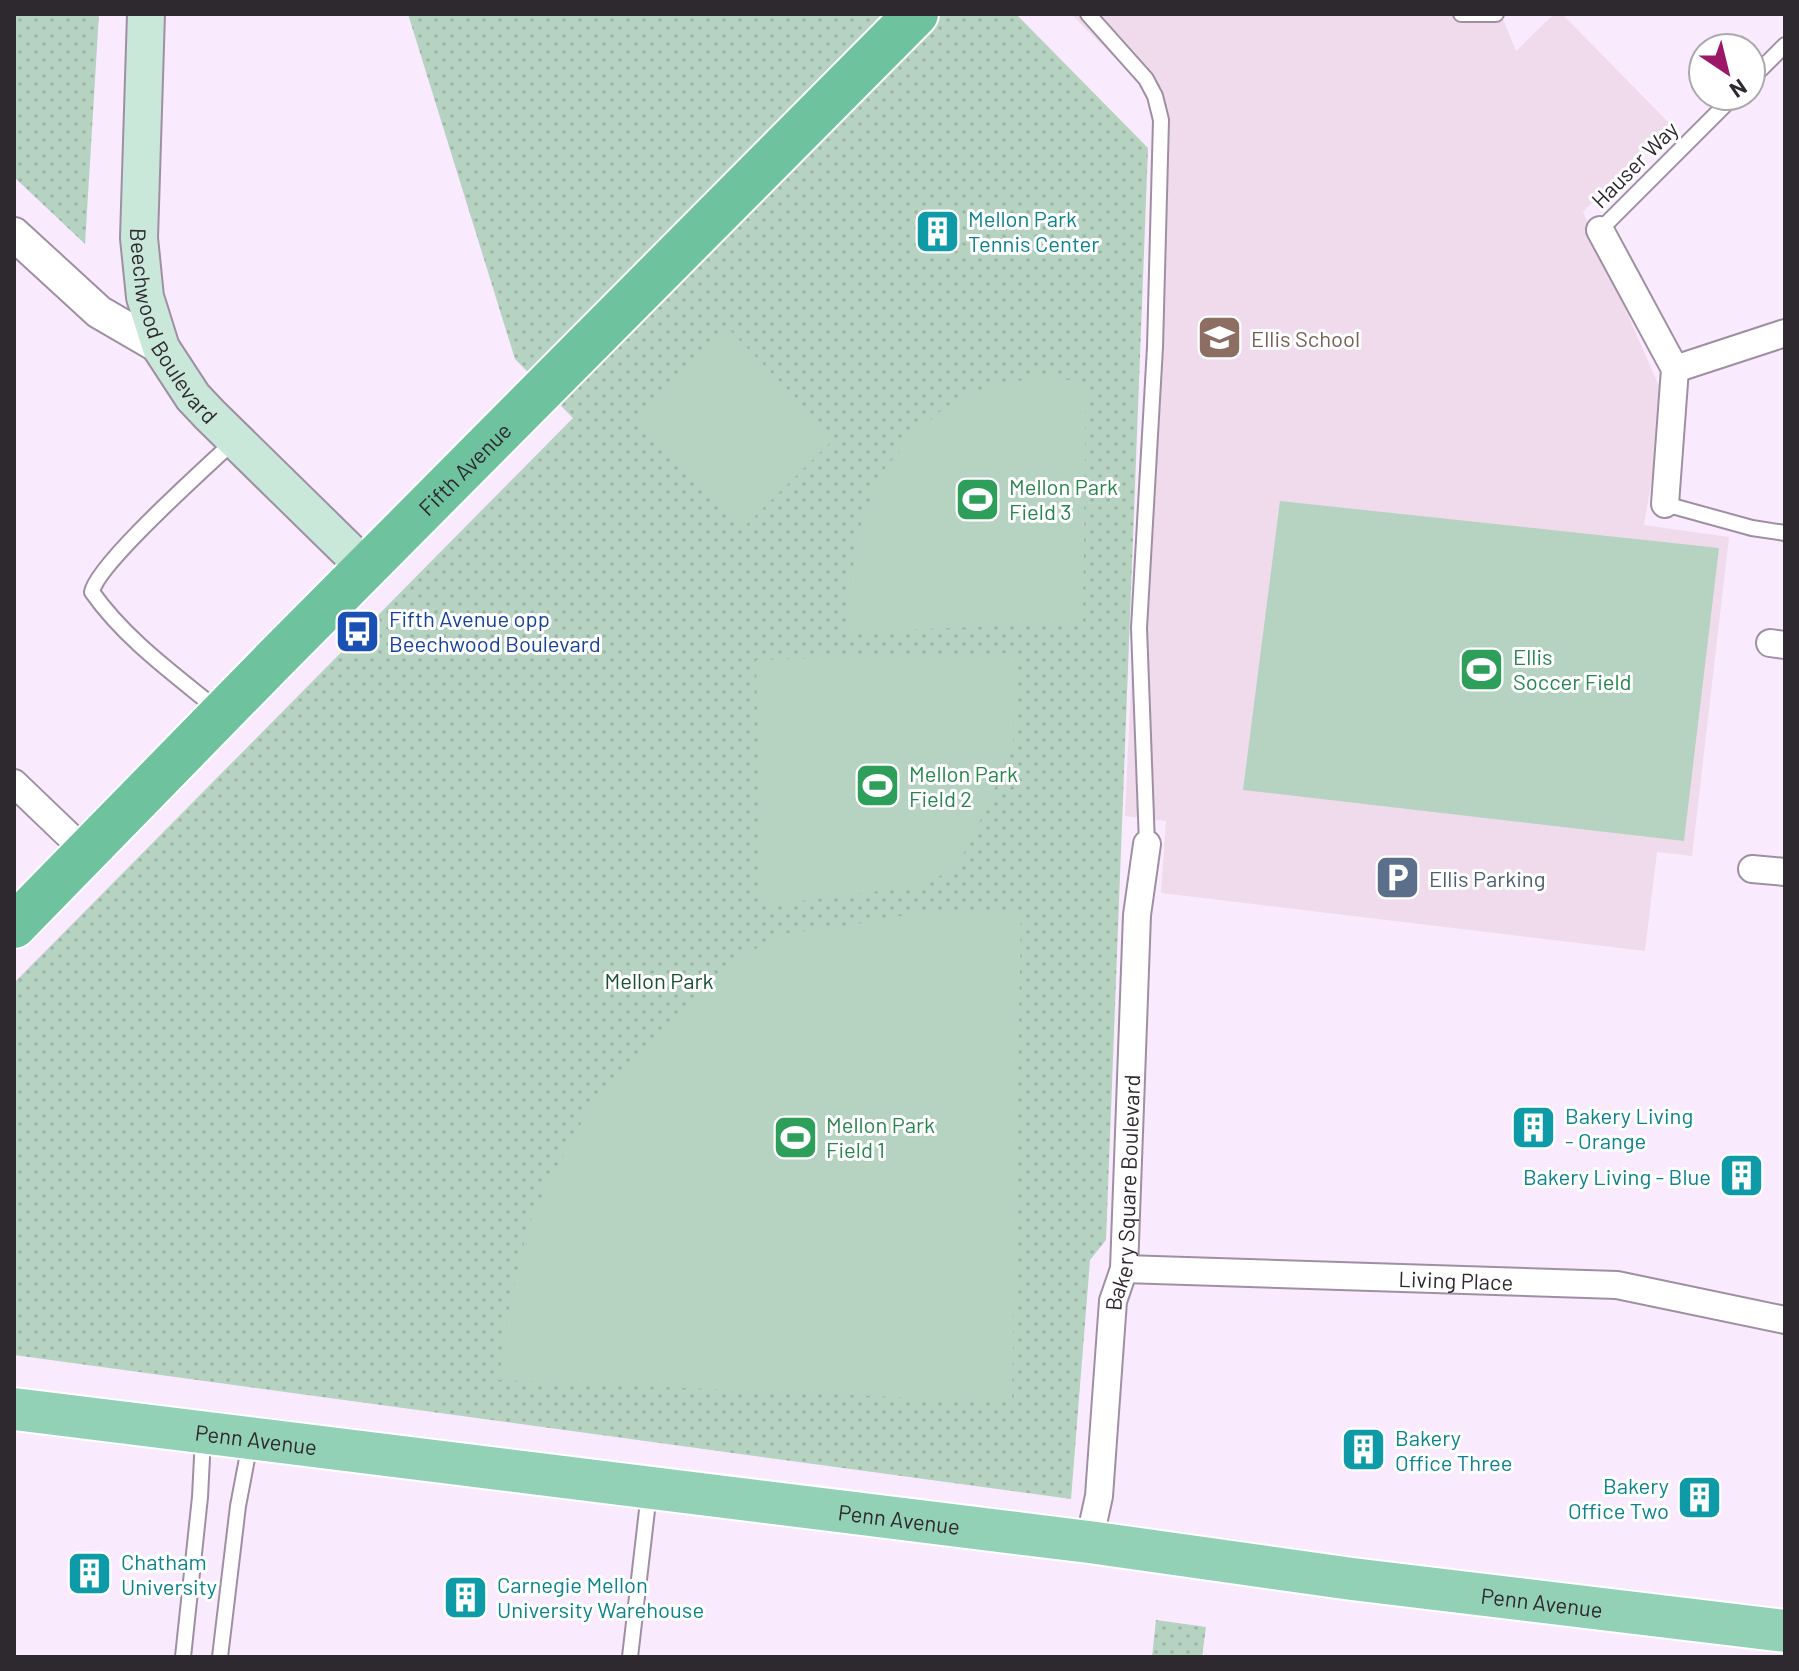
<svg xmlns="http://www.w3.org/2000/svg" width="1799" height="1671" viewBox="0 0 1799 1671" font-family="Barlow,sans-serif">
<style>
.education{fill:#efdbec}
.grass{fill:url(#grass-dots)}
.pitch{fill:#b6d2c1}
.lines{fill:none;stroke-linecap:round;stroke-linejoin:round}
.service-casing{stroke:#9e90a2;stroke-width:18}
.minor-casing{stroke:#9e90a2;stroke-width:30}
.tertiary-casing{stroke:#9e90a2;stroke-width:36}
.secondary-casing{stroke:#9e90a2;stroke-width:40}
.primary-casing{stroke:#fff;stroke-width:46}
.trunk-casing{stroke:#fff;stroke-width:48}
.service{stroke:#fff;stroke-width:14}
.minor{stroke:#fff;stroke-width:26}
.tertiary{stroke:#fff;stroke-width:32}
.secondary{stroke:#c9e8da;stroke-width:36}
.primary{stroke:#93d1b6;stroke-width:42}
.trunk{stroke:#6fc29e;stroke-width:44}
.labels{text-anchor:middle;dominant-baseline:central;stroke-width:6;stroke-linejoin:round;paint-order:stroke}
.street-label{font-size:22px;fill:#2e282f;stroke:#fff}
.culture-label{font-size:22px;fill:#0d838f;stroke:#fff;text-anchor:start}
.education-label{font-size:22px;fill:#785e54;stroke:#fff;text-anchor:start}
.leisure-label{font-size:22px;fill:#27864d;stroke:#fff;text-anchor:start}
.transit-label{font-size:22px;fill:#164399;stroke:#fff;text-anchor:start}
.service-label{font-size:22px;fill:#4e5e75;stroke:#fff;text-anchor:start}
.park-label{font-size:22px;fill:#184f35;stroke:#fff}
</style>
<defs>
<pattern id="grass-dots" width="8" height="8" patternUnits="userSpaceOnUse" patternTransform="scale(2)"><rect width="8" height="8" fill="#b6d2c1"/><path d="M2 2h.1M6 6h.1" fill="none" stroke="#9db4a6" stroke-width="1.8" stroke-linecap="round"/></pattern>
</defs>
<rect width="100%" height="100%" fill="#f9eafe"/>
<!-- education -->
<path class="education" d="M1071,14H1501L1516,51L1554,14H1562L1670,124L1583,212L1665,400L1644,525L1729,537L1692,856L1657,852L1645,951L1161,893L1166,821L1125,816L1158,101Z"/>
<!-- grass -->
<path class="grass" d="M14,14H99L85,244L14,177Z
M408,14H1016L1148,148L1106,1240L1090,1260L1071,1499L14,1355V983L573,418L515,359Z
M1156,1620L1206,1627L1202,1657H1152Z"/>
<!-- pitch -->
<path class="pitch" d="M729,329L835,438L741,530L635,421Z
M1043,377L1086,382L1083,623L845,632L849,587L861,524L881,473L909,439L945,407L991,385Z
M1280,501L1719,548L1684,841L1243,790Z
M1016,653L1013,746L970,844L955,866L927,885L762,906L756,660Z
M923,912L1021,914L1012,1402L499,1380L508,1312L528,1226L554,1171L593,1102L681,1010L728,967L778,934L834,928Z"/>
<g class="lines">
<defs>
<path id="service" d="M1088,14L1146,79L1155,96L1161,120L1155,347L1139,628L1147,844
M1461,14H1496
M1751,79L1785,45
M1600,230L1734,96
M1665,504L1752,528L1785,533
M218,710C174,674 125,639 92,592C97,564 208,466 235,440
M183,1657L200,1497L203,1437
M220,1657L238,1506L250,1443
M630,1657L649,1493"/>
<g id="minor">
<path d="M1600,230L1675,369L1665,504"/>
<path d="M1675,369L1785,333"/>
<path d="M1770,643L1785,645"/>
<path d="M14,783L86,852"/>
<path d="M1752,869L1785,872"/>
<path id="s1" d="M1124,1269L1617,1285L1785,1320"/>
<path id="s2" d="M1089,1542L1099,1496L1113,1301L1124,1269L1137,915L1147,844"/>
</g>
<path id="tertiary" d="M14,234L99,312L161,348"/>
<g id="secondary">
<path id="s3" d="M146,14L139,238L145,297L161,348L193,397L210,415L366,568"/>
</g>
<g id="primary">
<path id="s4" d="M14,1409L1089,1542L1352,1579L1785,1631"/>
</g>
<g id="trunk">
<path id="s5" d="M14,926L272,662L916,14"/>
</g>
</defs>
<!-- service casing -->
<use href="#service" class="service-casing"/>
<!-- minor casing -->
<use href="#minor" class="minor-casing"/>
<!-- tertiary casing -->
<use href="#tertiary" class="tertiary-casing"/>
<!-- secondary casing -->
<use href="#secondary" class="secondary-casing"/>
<!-- primary casing -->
<use href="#primary" class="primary-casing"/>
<!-- trunk casing -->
<use href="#trunk" class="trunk-casing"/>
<!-- service -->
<use href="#service" class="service"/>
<!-- minor -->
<use href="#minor" class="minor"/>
<!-- tertiary -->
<use href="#tertiary" class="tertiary"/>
<!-- secondary -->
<use href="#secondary" class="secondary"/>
<!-- primary -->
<use href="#primary" class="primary"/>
<!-- trunk -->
<use href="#trunk" class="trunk"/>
</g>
<!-- icons -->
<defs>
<symbol id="building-square" viewBox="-11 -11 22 22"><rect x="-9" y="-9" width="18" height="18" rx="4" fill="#0f9aa8" stroke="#fff"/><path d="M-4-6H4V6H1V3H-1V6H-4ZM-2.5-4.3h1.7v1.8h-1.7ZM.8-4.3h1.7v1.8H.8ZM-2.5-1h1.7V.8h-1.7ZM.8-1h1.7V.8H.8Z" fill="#fff"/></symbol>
<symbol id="school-square" viewBox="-11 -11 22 22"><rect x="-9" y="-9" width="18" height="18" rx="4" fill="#8d6e63" stroke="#fff"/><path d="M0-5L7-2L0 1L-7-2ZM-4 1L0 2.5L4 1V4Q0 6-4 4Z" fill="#fff"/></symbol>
<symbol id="stadium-square" viewBox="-11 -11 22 22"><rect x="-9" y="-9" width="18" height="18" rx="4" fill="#2e9e5b" stroke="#fff"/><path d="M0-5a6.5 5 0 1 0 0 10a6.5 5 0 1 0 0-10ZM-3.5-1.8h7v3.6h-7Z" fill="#fff"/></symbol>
<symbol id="bus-square" viewBox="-11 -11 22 22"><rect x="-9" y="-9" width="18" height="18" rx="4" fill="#1a4fb4" stroke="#fff"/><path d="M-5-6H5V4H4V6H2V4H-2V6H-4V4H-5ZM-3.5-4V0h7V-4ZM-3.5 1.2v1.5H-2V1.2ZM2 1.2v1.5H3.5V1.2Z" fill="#fff"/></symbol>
<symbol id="parking-square" viewBox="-11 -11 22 22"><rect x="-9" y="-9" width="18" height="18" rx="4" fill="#5c6f8a" stroke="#fff"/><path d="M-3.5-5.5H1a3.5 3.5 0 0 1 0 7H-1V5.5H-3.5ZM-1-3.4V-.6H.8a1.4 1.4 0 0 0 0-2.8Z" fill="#fff"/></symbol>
</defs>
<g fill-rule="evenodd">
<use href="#building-square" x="912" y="206" width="51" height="51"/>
<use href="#school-square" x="1194" y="312" width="51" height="51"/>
<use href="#stadium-square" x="952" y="474" width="51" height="51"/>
<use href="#bus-square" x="332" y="606" width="51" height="51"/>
<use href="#stadium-square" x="1456" y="644" width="51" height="51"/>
<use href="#stadium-square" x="852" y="760" width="51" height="51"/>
<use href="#parking-square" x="1372" y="852" width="51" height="51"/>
<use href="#building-square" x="1508" y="1102" width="51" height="51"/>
<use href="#stadium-square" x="770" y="1112" width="51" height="51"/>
<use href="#building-square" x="1716" y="1150" width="51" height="51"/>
<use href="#building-square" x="1338" y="1424" width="51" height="51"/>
<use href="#building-square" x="1674" y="1472" width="51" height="51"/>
<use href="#building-square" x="64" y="1548" width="51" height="51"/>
<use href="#building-square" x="440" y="1572" width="51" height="51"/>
</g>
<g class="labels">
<!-- street labels -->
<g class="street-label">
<text transform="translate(1634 164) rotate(-45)">Hauser Way</text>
<text stroke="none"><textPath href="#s3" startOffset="320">Beechwood Boulevard</textPath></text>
<text stroke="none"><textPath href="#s5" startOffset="642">Fifth Avenue</textPath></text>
<text stroke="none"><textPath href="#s2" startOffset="352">Bakery Square Boulevard</textPath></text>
<text stroke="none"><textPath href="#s1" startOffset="332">Living Place</textPath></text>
<text stroke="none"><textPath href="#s4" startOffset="244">Penn Avenue</textPath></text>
<text stroke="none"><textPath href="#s4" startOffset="892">Penn Avenue</textPath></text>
<text stroke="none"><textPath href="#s4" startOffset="1540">Penn Avenue</textPath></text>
</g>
<!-- culture labels -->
<g class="culture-label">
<text x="968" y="218">Mellon Park<tspan x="968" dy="25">Tennis Center</tspan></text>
<text x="1565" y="1115">Bakery Living<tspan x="1565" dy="25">- Orange</tspan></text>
<text x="1711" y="1176" text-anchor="end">Bakery Living - Blue</text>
<text x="1395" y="1437">Bakery<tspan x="1395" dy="25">Office Three</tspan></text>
<text x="1669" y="1485" text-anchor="end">Bakery<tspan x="1669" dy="25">Office Two</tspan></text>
<text x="121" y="1561">Chatham<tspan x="121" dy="25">University</tspan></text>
<text x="497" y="1584">Carnegie Mellon<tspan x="497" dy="25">University Warehouse</tspan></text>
</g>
<!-- education labels -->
<g class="education-label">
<text x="1251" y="338">Ellis School</text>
</g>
<!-- leisure labels -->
<g class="leisure-label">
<text x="1009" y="486">Mellon Park<tspan x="1009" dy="25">Field 3</tspan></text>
<text x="1513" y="656">Ellis<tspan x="1513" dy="25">Soccer Field</tspan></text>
<text x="909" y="773">Mellon Park<tspan x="909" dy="25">Field 2</tspan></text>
<text x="826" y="1124">Mellon Park<tspan x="826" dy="25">Field 1</tspan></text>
</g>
<!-- transit labels -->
<g class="transit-label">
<text x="389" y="618">Fifth Avenue opp<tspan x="389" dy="25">Beechwood Boulevard</tspan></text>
</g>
<!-- service labels -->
<g class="service-label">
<text x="1429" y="878">Ellis Parking</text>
</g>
<!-- park labels -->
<g class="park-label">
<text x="659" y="980">Mellon Park</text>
</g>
</g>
<!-- border -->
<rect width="1799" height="1671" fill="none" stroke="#2e282f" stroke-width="32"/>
<!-- north arrow -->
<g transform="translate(1727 72) rotate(145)"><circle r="38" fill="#ffffff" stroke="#aba9ac" stroke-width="2"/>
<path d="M0-6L14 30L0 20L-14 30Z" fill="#9d1769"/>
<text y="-12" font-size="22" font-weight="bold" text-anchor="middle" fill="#2e282f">N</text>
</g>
</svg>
